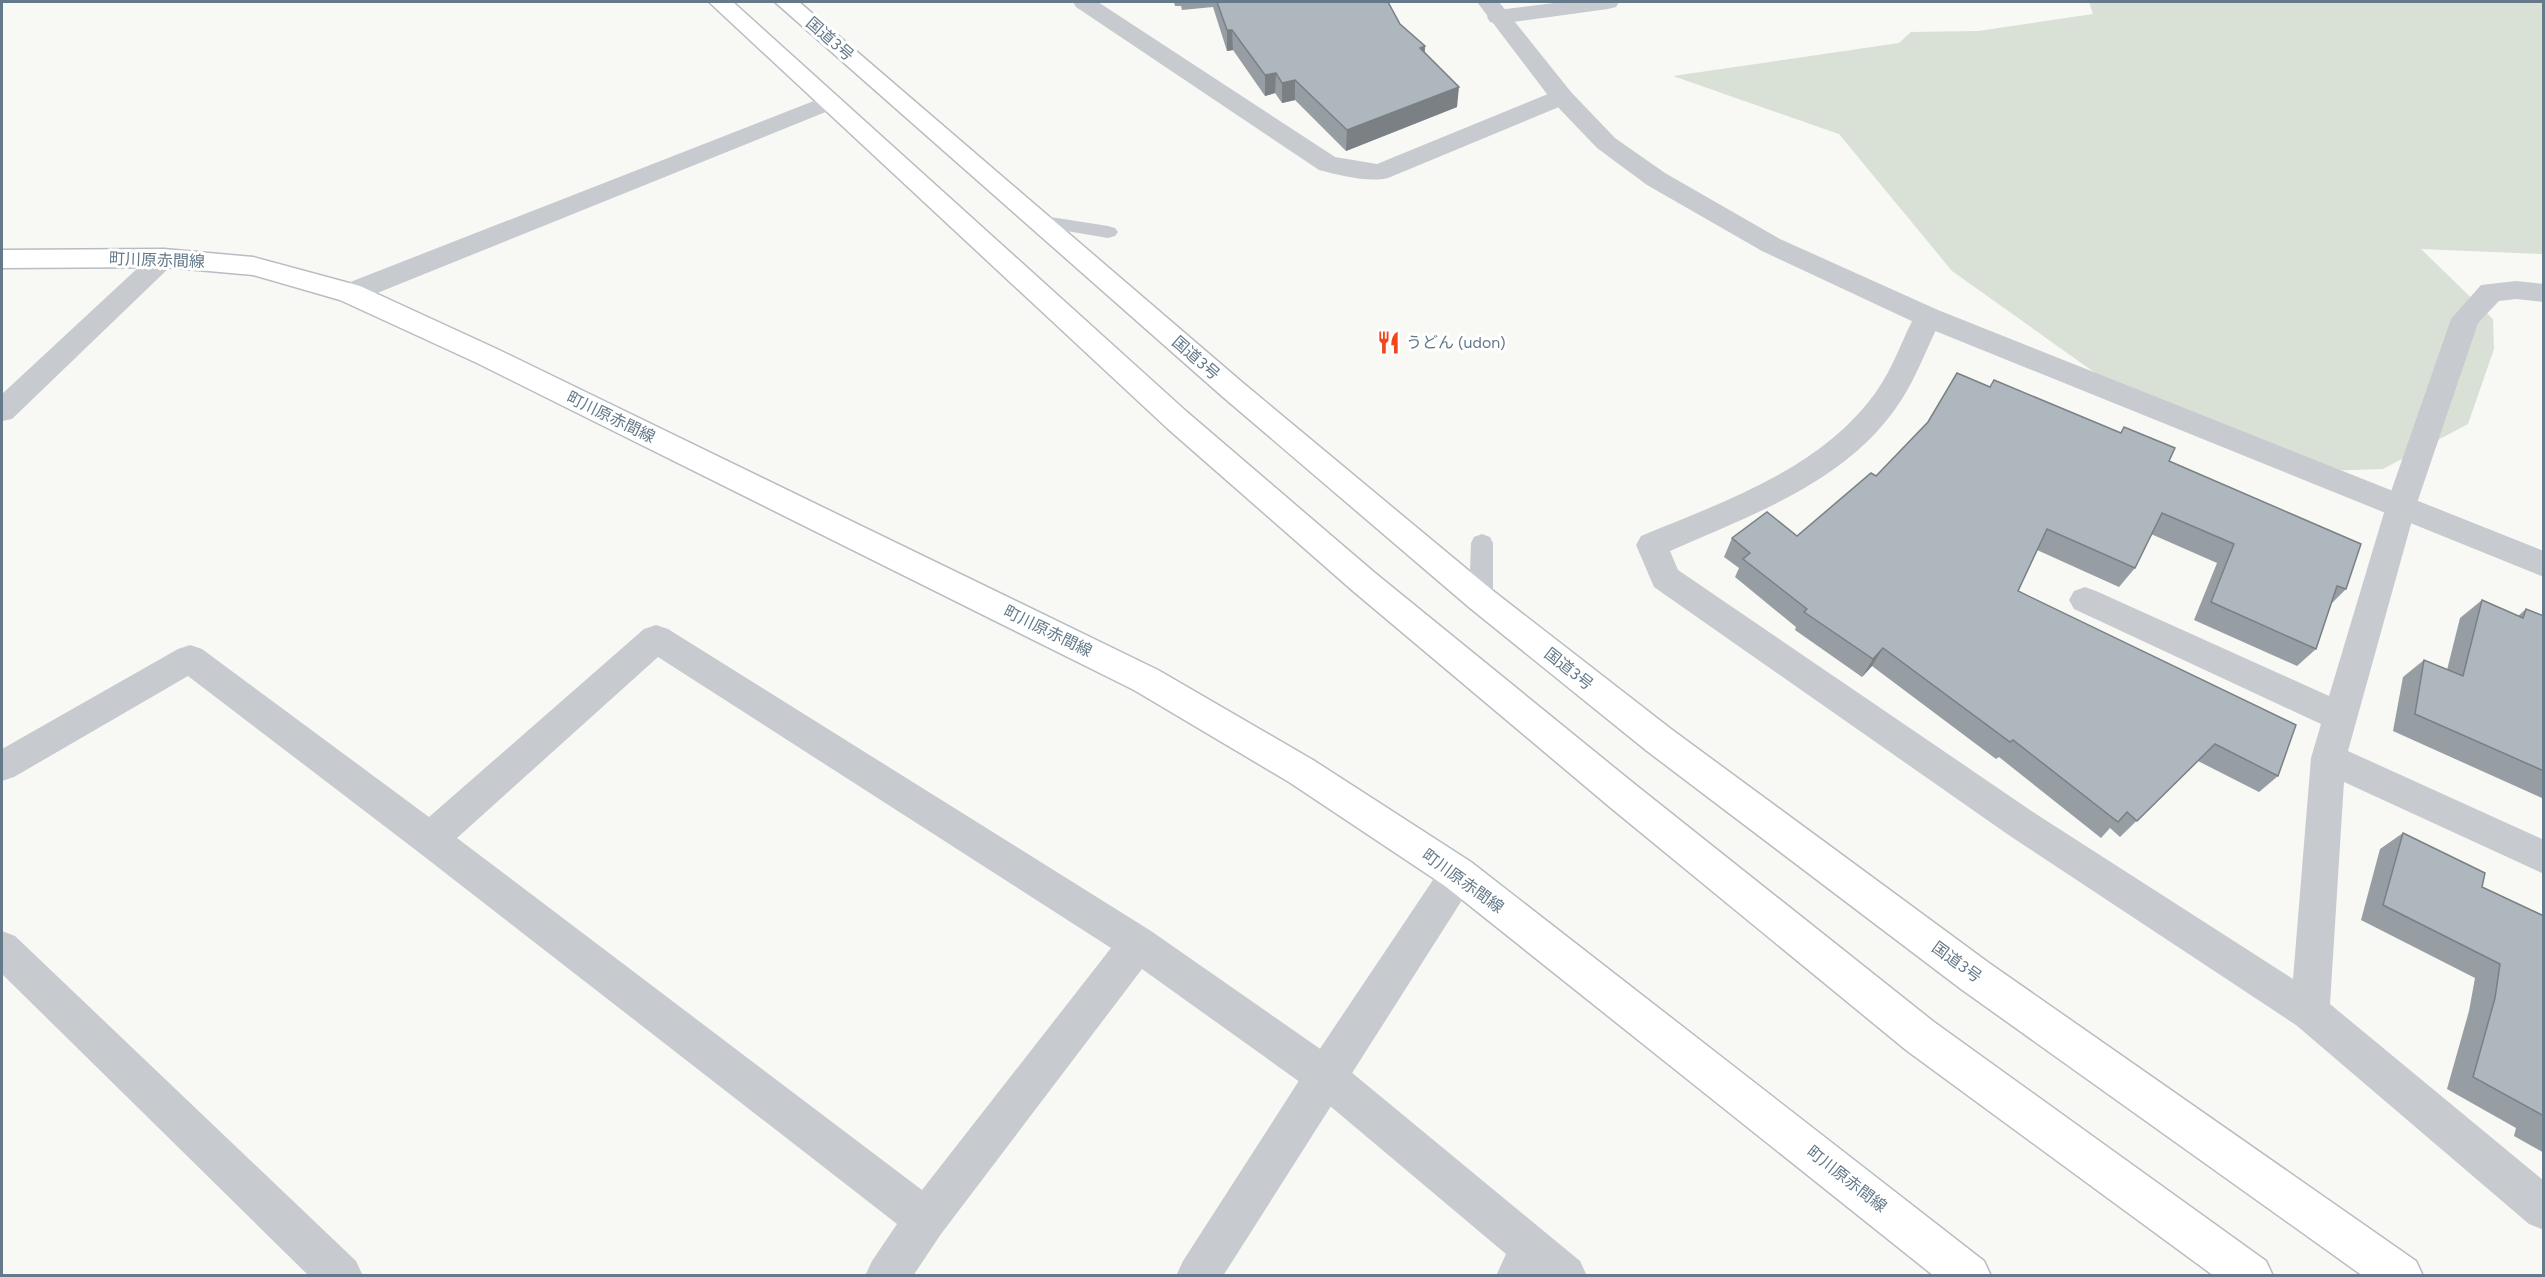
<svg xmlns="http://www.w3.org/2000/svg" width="2545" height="1277" viewBox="0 0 2545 1277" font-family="Figtree,'Noto Sans JP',sans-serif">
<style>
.green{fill:#d9e0d5}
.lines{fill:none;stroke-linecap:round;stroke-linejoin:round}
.secondary-casing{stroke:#b7bdc2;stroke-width:3}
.trunk-casing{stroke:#b9bdc0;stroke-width:3}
.service{fill:#c7cbcf;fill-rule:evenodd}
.minor{fill:#c7cbcf;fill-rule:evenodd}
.tertiary{fill:#c7cbcf;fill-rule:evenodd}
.secondary{fill:#fff;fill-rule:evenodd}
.trunk{fill:#fff;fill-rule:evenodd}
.wall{fill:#969da3}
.shaded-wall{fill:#7a8084}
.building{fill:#aeb7bd;stroke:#7a8084;stroke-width:1.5}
.labels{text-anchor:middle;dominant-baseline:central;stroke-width:6;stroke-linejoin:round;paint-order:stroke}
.street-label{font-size:16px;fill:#647989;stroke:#fff}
.poi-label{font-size:16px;fill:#647989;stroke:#fff;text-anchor:start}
</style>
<rect width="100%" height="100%" fill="#f8f8f5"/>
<!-- green -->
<path class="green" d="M2089,2H2543V254L2421,249L2493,319L2494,349L2468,424L2383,469L2320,471L2122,392L1952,271L1839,134L1673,76L1899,43L1911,32L1979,31L2093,14Z"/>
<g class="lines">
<defs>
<path id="secondary" d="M164,249L253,257L360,286L497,349L1158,670L1313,760L1471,862L1984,1261L1991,1276H1934L1445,886L1289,782L1134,690L477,363L340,300L253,275L164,267L2,268V250Z"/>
<path id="trunk" d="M709,2H733L1187,412L1375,573L1637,786L1934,1022L2266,1261L2273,1276H2214L1906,1050L1611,808L1353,591L1167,428Z
M775,2H799L1243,383L1492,590L1671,729L1989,963L2416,1261L2423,1276H2363L1961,989L1647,751L1470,608L1223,397Z"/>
</defs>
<!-- secondary casing -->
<use href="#secondary" class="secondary-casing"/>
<!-- trunk casing -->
<use href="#trunk" class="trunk-casing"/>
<!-- service -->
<path class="service" d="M1038,215L1108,226L1115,228L1118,232L1115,236L1108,238L1031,225L1028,221L1031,217Z
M1482,534L1490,537L1493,543V599L1489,606L1481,608L1473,606L1469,599L1471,543L1474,537Z"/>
<!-- minor -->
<path class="minor" d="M1073,2H1098L1335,157L1377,164L1553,92L1562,90L1571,92L1574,97L1571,102L1388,178C1368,183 1339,175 1319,170L1076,7Z
M1562,2H1619L1616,7L1608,9L1498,24L1490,22L1487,17L1490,12L1498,10Z
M829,95L838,97L841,102L838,107L360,300L350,302L340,300L336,293L340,286Z
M164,249L173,252L177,258L173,264L12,419L2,421V394L155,252Z
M2516,281L2544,284V302L2516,299L2499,301L2478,323L2416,506L2348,751L2544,840V874L2344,782L2330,1004L2544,1181V1230L2529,1224L2296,1025L2010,836L1654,587L1636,545L1641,536C1725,501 1821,469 1876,392C1894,367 1903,336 1918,310L1928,307L1938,310L1942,317C1927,347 1916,380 1896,408C1843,483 1752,515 1670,551L1678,570L2036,814L2293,979L2311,758L2321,724L2074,609L2069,600L2074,591L2085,587L2096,591L2329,696L2386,506L2451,319L2481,285Z
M656,625L668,629L1151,931L1339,1062L1580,1261L1587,1276H1496L1506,1254L1311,1090L1142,969L941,1234L913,1276H865L872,1261L897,1224L417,851L188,676L14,777L2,781V749L178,649L190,645L202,649L429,817L644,629ZM658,657L1111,948L922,1190L457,838Z
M2,931L15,936L356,1261L363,1276H309L2,974Z"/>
<!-- tertiary -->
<path class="tertiary" d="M1477,2H1499L1571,92L1615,138L1665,173L1780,239L1938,310L2544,551V577L1918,324L1762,251L1647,185L1597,148L1553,102Z
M1458,857L1471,862L1476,874L1471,886L1223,1276H1176L1183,1261L1311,1062L1445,862Z"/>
<!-- secondary -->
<use href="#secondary" class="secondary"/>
<!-- trunk -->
<use href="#trunk" class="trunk"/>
</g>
<!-- wall -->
<path class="wall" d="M1174,2H1388L1400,24L1425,46V53L1457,107L1346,151L1295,100L1282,103L1275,93L1265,96L1233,50L1227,51L1213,7L1182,10L1181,6H1175Z
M1990,387L2120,433L2124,427L2169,461L2346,589L2331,604L2316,649L2297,666L2194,620L2217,563L2151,534L2135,568L2119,587L2037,550L2018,591L2278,776L2259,792L2198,761L2120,837L2110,828L2101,838L1999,757L1996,759L1872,666L1862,677L1795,630L1796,627L1735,577L1739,568L1724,557L1732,538L1797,536L1876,476Z
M2482,600L2518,616L2526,609L2544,616V799L2393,731L2403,677L2424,660L2447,670L2460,618Z
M2403,833L2482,887L2544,916V1153L2514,1136L2516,1128L2447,1089L2469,1011L2475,978L2361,920L2380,849Z"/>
<!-- shaded-wall -->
<path class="shaded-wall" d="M1227,30H1232L1233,50L1227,51Z
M1425,46L1423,66L1420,48Z
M1276,73L1275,93L1265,96V75Z
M1295,80V100L1282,103V83Z
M1459,87L1457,107L1346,151L1347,130Z
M1883,648L1872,666L1862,677L1873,659Z"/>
<!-- building -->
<path class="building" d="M1217,2H1388L1400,24L1425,46L1420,48L1459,87L1347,130L1295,80L1282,83L1276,73L1265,75L1232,30H1227Z
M1957,373L1990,387L1994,380L2121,433L2124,427L2175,448L2169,461L2361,544L2346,589L2337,586L2316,649L2211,602L2234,544L2162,513L2135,568L2047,529L2018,591L2296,725L2278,776L2215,744L2137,821L2127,812L2118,822L2013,740L2010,742L1883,648L1873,659L1804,612L1807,609L1743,559L1750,553L1732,538L1767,512L1797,536L1871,473L1876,476L1928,422Z
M2482,600L2523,618L2526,609L2544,616V771L2415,714L2424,660L2463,676Z
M2403,833L2485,873L2482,887L2544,916V1116L2473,1077L2495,998L2500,964L2383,905Z"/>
<!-- icons -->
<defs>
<symbol id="restaurant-bare" viewBox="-9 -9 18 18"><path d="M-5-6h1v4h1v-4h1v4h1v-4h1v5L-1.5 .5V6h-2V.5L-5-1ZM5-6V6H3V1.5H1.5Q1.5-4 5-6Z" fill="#f34619" stroke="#fff" stroke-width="2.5" paint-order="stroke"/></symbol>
</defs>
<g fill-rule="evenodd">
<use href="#restaurant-bare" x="1372" y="326" width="33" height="33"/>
</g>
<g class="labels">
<!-- street labels -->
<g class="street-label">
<text transform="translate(830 39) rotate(41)">国道3号</text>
<text transform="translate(157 260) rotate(2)">町川原赤間線</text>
<text transform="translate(1196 358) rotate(41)">国道3号</text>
<text transform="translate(611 417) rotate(26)">町川原赤間線</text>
<text transform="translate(1048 631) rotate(26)">町川原赤間線</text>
<text transform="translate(1569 669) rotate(38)">国道3号</text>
<text transform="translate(1463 881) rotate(36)">町川原赤間線</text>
<text transform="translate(1957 962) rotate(36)">国道3号</text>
<text transform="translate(1847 1179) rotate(38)">町川原赤間線</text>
</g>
<!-- poi labels -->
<g class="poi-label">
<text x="1406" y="342">うどん (udon)</text>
</g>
</g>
<!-- border -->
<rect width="2545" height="1277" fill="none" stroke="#647989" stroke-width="6"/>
</svg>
